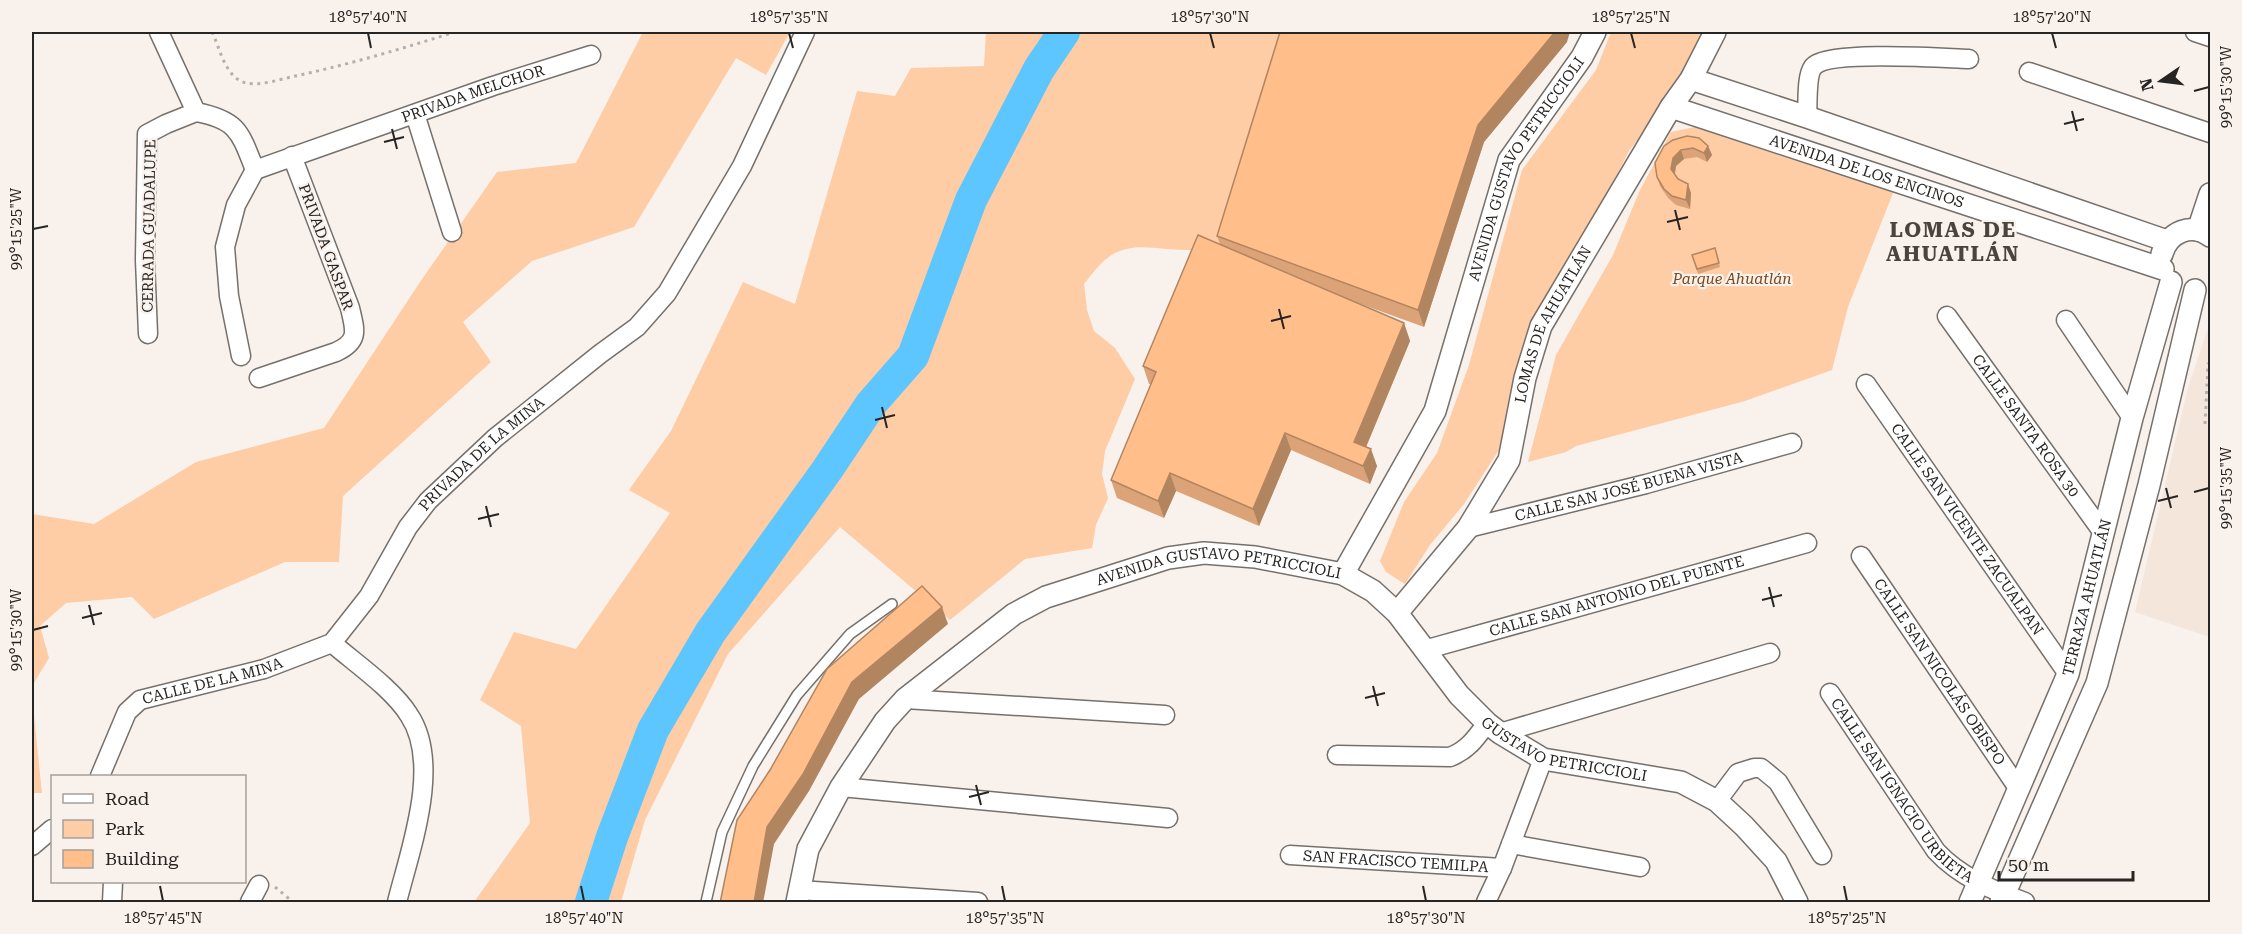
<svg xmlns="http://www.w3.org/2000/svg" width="2242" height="934" viewBox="0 0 2242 934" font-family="'Roboto Serif',serif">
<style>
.built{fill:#f4e6db}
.green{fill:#fecca5}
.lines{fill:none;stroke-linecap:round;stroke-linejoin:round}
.river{stroke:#5dc6ff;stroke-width:32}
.service-casing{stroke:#76706b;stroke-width:12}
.minor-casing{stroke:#76706b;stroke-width:21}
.tertiary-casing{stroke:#76706b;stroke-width:24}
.path{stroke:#b6b0ac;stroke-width:3;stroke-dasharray:3 4.5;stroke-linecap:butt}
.service{stroke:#fff;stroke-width:9}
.minor{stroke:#fff;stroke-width:18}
.tertiary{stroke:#fff;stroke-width:21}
.wall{fill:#dba377}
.shaded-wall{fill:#b28561}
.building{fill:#ffbe8a;stroke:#b28561;stroke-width:1.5}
.ticks{fill:none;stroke:#272523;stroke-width:2}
.labels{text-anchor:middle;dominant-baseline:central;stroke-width:4.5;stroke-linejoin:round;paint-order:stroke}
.street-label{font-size:15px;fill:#272523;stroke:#f9f1ec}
.park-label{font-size:15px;font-style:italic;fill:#7b4817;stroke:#f9f1ec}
.district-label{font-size:21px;font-weight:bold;letter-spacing:1.5px;fill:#4a443f;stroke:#f9f1ec}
.neatline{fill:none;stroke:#272523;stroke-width:2}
.ticks-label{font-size:15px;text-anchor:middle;fill:#272523}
</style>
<rect width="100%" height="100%" fill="#f9f1ec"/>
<!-- built -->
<path class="built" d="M2210,322V637L2135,612L2188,388Z"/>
<!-- green -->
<path class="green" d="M643,32H790L766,75L736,58L634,227L532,261L463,322L491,362L343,496L339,562H285L154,619L132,597L66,603L40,626L49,658L32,686V514L94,524L196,462L324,428L420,282L497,172L576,163Z
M986,32H1286L1222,242C1184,262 1146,236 1113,254C1101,261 1092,274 1084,284L1087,310L1094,331L1115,348L1135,379L1105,451L1102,474L1108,498L1096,525L1092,548L1025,559L950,620L840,527L728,654L645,820L621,902H474L530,823L521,726L480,700L514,632L576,649L670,513L629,490L671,431L743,282L795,304L857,91L895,96L911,68L984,66Z
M1611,32H1711L1701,54L1629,151L1571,263L1538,310L1499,450L1464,504L1430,545L1405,584L1386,572L1380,561L1404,502L1437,453L1469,365L1522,170L1596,70Z
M1695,127L1729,131L1895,188L1848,307L1832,370L1745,401L1576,446L1566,452L1528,462L1556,355L1613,255L1640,190L1671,132Z
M32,697L42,793H32Z"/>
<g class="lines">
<!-- river -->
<path class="river" d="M591,902L612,837L653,730L710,633L827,470L871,404L913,356L971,200L1039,69L1064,32"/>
<defs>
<path id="service" d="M706,902L722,832L753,766L797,695L850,634L892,604"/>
<g id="minor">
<path d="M159,32L196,112C238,120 240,132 255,170"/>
<path d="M2195,32L2210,37"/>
<path d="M2029,72L2210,133"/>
<path d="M415,114L452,232"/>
<path d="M1807,117C1808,105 1806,76 1813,67C1827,50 1944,58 1969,59"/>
<path id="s1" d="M255,170L493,86L591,55"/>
<path id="s2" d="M1947,316L2104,534"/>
<path d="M2066,320L2132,418"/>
<path d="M148,334L145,260L147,134L166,124L196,112"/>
<path d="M241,356L229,296L225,247L236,205L255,170"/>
<path d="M259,378L336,352C360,341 355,330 350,308L292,156"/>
<path id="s3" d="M1866,384L2068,674"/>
<path id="s4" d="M1468,528L1646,484L1792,443"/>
<path id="s5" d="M1861,556L2018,788"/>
<path d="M332,643C355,663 393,689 409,715C442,764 410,850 397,902"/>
<path id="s6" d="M1424,650L1807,543"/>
<path id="s7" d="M1830,693L1936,851C1960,877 1992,890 2025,902"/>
<path d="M905,699L1165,715"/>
<path d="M1500,733L1770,653"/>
<path d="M1337,755L1450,757C1468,750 1476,738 1487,723"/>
<path id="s8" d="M100,776L127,712L140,700L264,669L332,643L369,596L408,527L428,501L495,438L600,354L637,327L667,293L742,166L805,32"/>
<path d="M841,787L1168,818"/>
<path d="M1717,801L1738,773L1754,768H1761L1778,782L1822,855"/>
<path d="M1511,844L1640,867"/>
<path d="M32,846L52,829"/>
<path id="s9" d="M1290,855L1502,868"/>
<path d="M799,890L978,902"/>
<path d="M112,902L113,882"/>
<path d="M250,902L259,885"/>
<path d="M1486,902L1502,868L1543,759"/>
</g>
<g id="tertiary">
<path d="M1691,79L1807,117L2167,241"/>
<path id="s10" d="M1671,107L2163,269"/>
<path d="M2198,230L2210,194"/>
<path d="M2162,254C2168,232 2192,222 2210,236"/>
<path id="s11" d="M1343,574L1435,411L1509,160L1582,57L1595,32"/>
<path id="s12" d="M1397,613L1468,528L1509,460L1525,378L1541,326L1671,107L1691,79L1715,32"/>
<path id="s13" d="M797,902L808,849L841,787L885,721L905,699L1014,614L1046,597L1168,558L1204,553L1255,557L1343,574L1373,591L1397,613L1459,695L1487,723L1500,733L1543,759L1681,782L1717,801L1744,826L1776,861L1797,902"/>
<path id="s14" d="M1970,902L2068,674L2132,418L2171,282"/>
<path d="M2001,902L2097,683L2149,485L2195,290"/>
</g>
</defs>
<!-- service casing -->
<use href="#service" class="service-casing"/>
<!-- minor casing -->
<use href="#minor" class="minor-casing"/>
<!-- tertiary casing -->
<use href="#tertiary" class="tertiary-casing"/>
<!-- path -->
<path class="path" d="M212,32C220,48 225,78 246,83C259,86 278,80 291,77C347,65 401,49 455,32
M2205,424L2208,364H2210
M275,887L293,902"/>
<!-- service -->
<use href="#service" class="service"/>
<!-- minor -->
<use href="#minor" class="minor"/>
<!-- tertiary -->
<use href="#tertiary" class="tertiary"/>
</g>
<!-- wall -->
<path class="wall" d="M1567,42L1484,142L1424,327L1344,298L1404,323L1410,341L1366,447L1377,466L1370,484L1291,450L1259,526L1176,491L1164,518L1117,498L1111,480L1151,384H1149L1143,366L1220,244L1217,236Z
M1664,146H1708L1712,155L1707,162L1697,157L1684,159L1676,166L1675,175L1678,179L1691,193L1690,209L1676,205L1668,198L1660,186L1657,177Z
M1715,248L1720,267L1698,274L1692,255Z"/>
<!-- shaded-wall -->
<path class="shaded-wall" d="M1555,32H1570L1567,42L1484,142L1424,327L1418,310L1478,125Z
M1708,146L1712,155L1707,162L1704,153Z
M1681,150L1684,159L1676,166L1674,177L1671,169L1673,158Z
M1688,184L1691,193L1690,209L1686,200Z
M1404,323L1410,341L1361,459L1354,442Z
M1285,433L1291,450L1259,526L1253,509Z
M1371,449L1377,466L1370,484L1363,466Z
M1170,473L1176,491L1164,518L1158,501Z
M942,607L948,624L859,699L809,791L774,844L763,903H754L767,827L852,682Z"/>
<!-- building -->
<path class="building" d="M1280,32H1555L1478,125L1418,310L1217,236Z
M1687,136L1699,138L1708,146L1704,153L1693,148L1681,150L1673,158L1671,169L1678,179L1688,184L1686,200L1672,196L1664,189L1657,177L1655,163L1664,146L1673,140Z
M1198,235L1404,323L1354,442L1371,449L1363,466L1285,433L1253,509L1170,473L1158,501L1111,480L1156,372L1143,366Z
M1715,248L1719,263L1697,269L1692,255Z
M922,586L942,607L852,682L803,774L767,827L754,903H720L737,820L770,770L827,669Z"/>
<!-- ticks -->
<path class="ticks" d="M368,33L371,48M789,33L793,48M1210,33L1214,48M1631,33L1635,48M2052,33L2056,48M2194,91L2209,87M2072,111L2077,131M2064,124L2084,119M392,129L397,149M384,142L404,137M1675,210L1680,230M1667,222L1688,217M33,229L48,226M1279,309L1284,329M1271,321L1291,316M882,407L887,428M875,420L895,415M2166,488L2171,508M2194,492L2209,488M2158,501L2178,496M486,506L491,527M478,519L499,514M1769,587L1774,607M1762,600L1782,595M89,605L94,625M82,618L102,613M33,630L48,626M1373,686L1378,706M1365,698L1385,693M976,785L981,805M969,797L989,792M160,886L163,901M581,886L584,901M1002,886L1005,901M1423,886L1426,901M1844,886L1847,901"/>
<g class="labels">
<!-- street labels -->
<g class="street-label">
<text stroke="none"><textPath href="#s1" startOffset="231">PRIVADA MELCHOR</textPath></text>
<text stroke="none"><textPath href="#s11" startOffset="448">AVENIDA GUSTAVO PETRICCIOLI</textPath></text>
<text stroke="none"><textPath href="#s10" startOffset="206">AVENIDA DE LOS ENCINOS</textPath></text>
<text transform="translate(149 226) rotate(-89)">CERRADA GUADALUPE</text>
<text transform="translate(326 247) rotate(70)">PRIVADA GASPAR</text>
<text stroke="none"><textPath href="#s12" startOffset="334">LOMAS DE AHUATLÁN</textPath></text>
<text stroke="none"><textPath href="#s2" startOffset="135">CALLE SANTA ROSA 30</textPath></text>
<text stroke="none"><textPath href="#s8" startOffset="531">PRIVADA DE LA MINA</textPath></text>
<text stroke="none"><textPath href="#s4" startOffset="166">CALLE SAN JOSÉ BUENA VISTA</textPath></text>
<text stroke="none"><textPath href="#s3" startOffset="177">CALLE SAN VICENTE ZACUALPAN</textPath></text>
<text stroke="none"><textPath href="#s13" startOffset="586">AVENIDA GUSTAVO PETRICCIOLI</textPath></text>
<text stroke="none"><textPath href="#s6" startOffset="200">CALLE SAN ANTONIO DEL PUENTE</textPath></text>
<text stroke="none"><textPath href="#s14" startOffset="327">TERRAZA AHUATLÁN</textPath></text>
<text stroke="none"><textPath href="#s5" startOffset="140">CALLE SAN NICOLÁS OBISPO</textPath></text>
<text stroke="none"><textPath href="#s8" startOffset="162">CALLE DE LA MINA</textPath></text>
<text stroke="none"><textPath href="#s13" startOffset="1006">GUSTAVO PETRICCIOLI</textPath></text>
<text stroke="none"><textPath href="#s7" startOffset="122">CALLE SAN IGNACIO URBIETA</textPath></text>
<text stroke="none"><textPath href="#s9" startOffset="106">SAN FRACISCO TEMILPA</textPath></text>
</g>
<!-- park labels -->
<g class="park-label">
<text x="1732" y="279">Parque Ahuatlán</text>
</g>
<!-- district labels -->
<g class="district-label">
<text x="1953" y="230">LOMAS DE<tspan x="1953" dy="24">AHUATLÁN</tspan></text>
</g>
</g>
<!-- border -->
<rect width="2242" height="934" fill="none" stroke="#f9f1ec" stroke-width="66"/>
<!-- legend -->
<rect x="51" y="775" width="195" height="108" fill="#f9f1ec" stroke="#a59f9c" stroke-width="1.5"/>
<rect x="63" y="794" width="30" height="9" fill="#ffffff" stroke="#a59f9c" stroke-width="1.5"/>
<text x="105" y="805" font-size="18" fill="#272523">Road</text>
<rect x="63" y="820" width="30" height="18" fill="#fecca5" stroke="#a59f9c" stroke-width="1.5"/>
<text x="105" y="835" font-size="18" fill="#272523">Park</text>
<rect x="63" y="850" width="30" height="18" fill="#ffbe8a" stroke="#a59f9c" stroke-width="1.5"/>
<text x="105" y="865" font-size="18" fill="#272523">Building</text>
<!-- north arrow -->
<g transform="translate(2161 81) rotate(256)" stroke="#f9f1ec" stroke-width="4.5" paint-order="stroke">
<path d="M0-4.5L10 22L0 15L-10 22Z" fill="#272523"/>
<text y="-9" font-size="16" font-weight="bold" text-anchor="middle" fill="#272523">N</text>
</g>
<!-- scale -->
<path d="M1999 871v9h134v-9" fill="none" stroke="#272523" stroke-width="3"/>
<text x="2008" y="871" font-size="18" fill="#272523" stroke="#f9f1ec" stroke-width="4.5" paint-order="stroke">50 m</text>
<rect x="33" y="33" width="2176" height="868" class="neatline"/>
<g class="ticks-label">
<text x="368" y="22">18°57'40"N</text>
<text x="789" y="22">18°57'35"N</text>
<text x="1210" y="22">18°57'30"N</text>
<text x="1631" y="22">18°57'25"N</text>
<text x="2052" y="22">18°57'20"N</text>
<text transform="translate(2226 87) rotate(-90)" y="5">99°15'30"W</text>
<text transform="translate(16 229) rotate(-90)" y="5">99°15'25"W</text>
<text transform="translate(2226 488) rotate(-90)" y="5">99°15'35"W</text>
<text transform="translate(16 630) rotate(-90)" y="5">99°15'30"W</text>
<text x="163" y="923">18°57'45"N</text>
<text x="584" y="923">18°57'40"N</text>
<text x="1005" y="923">18°57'35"N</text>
<text x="1426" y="923">18°57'30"N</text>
<text x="1847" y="923">18°57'25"N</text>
</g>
</svg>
